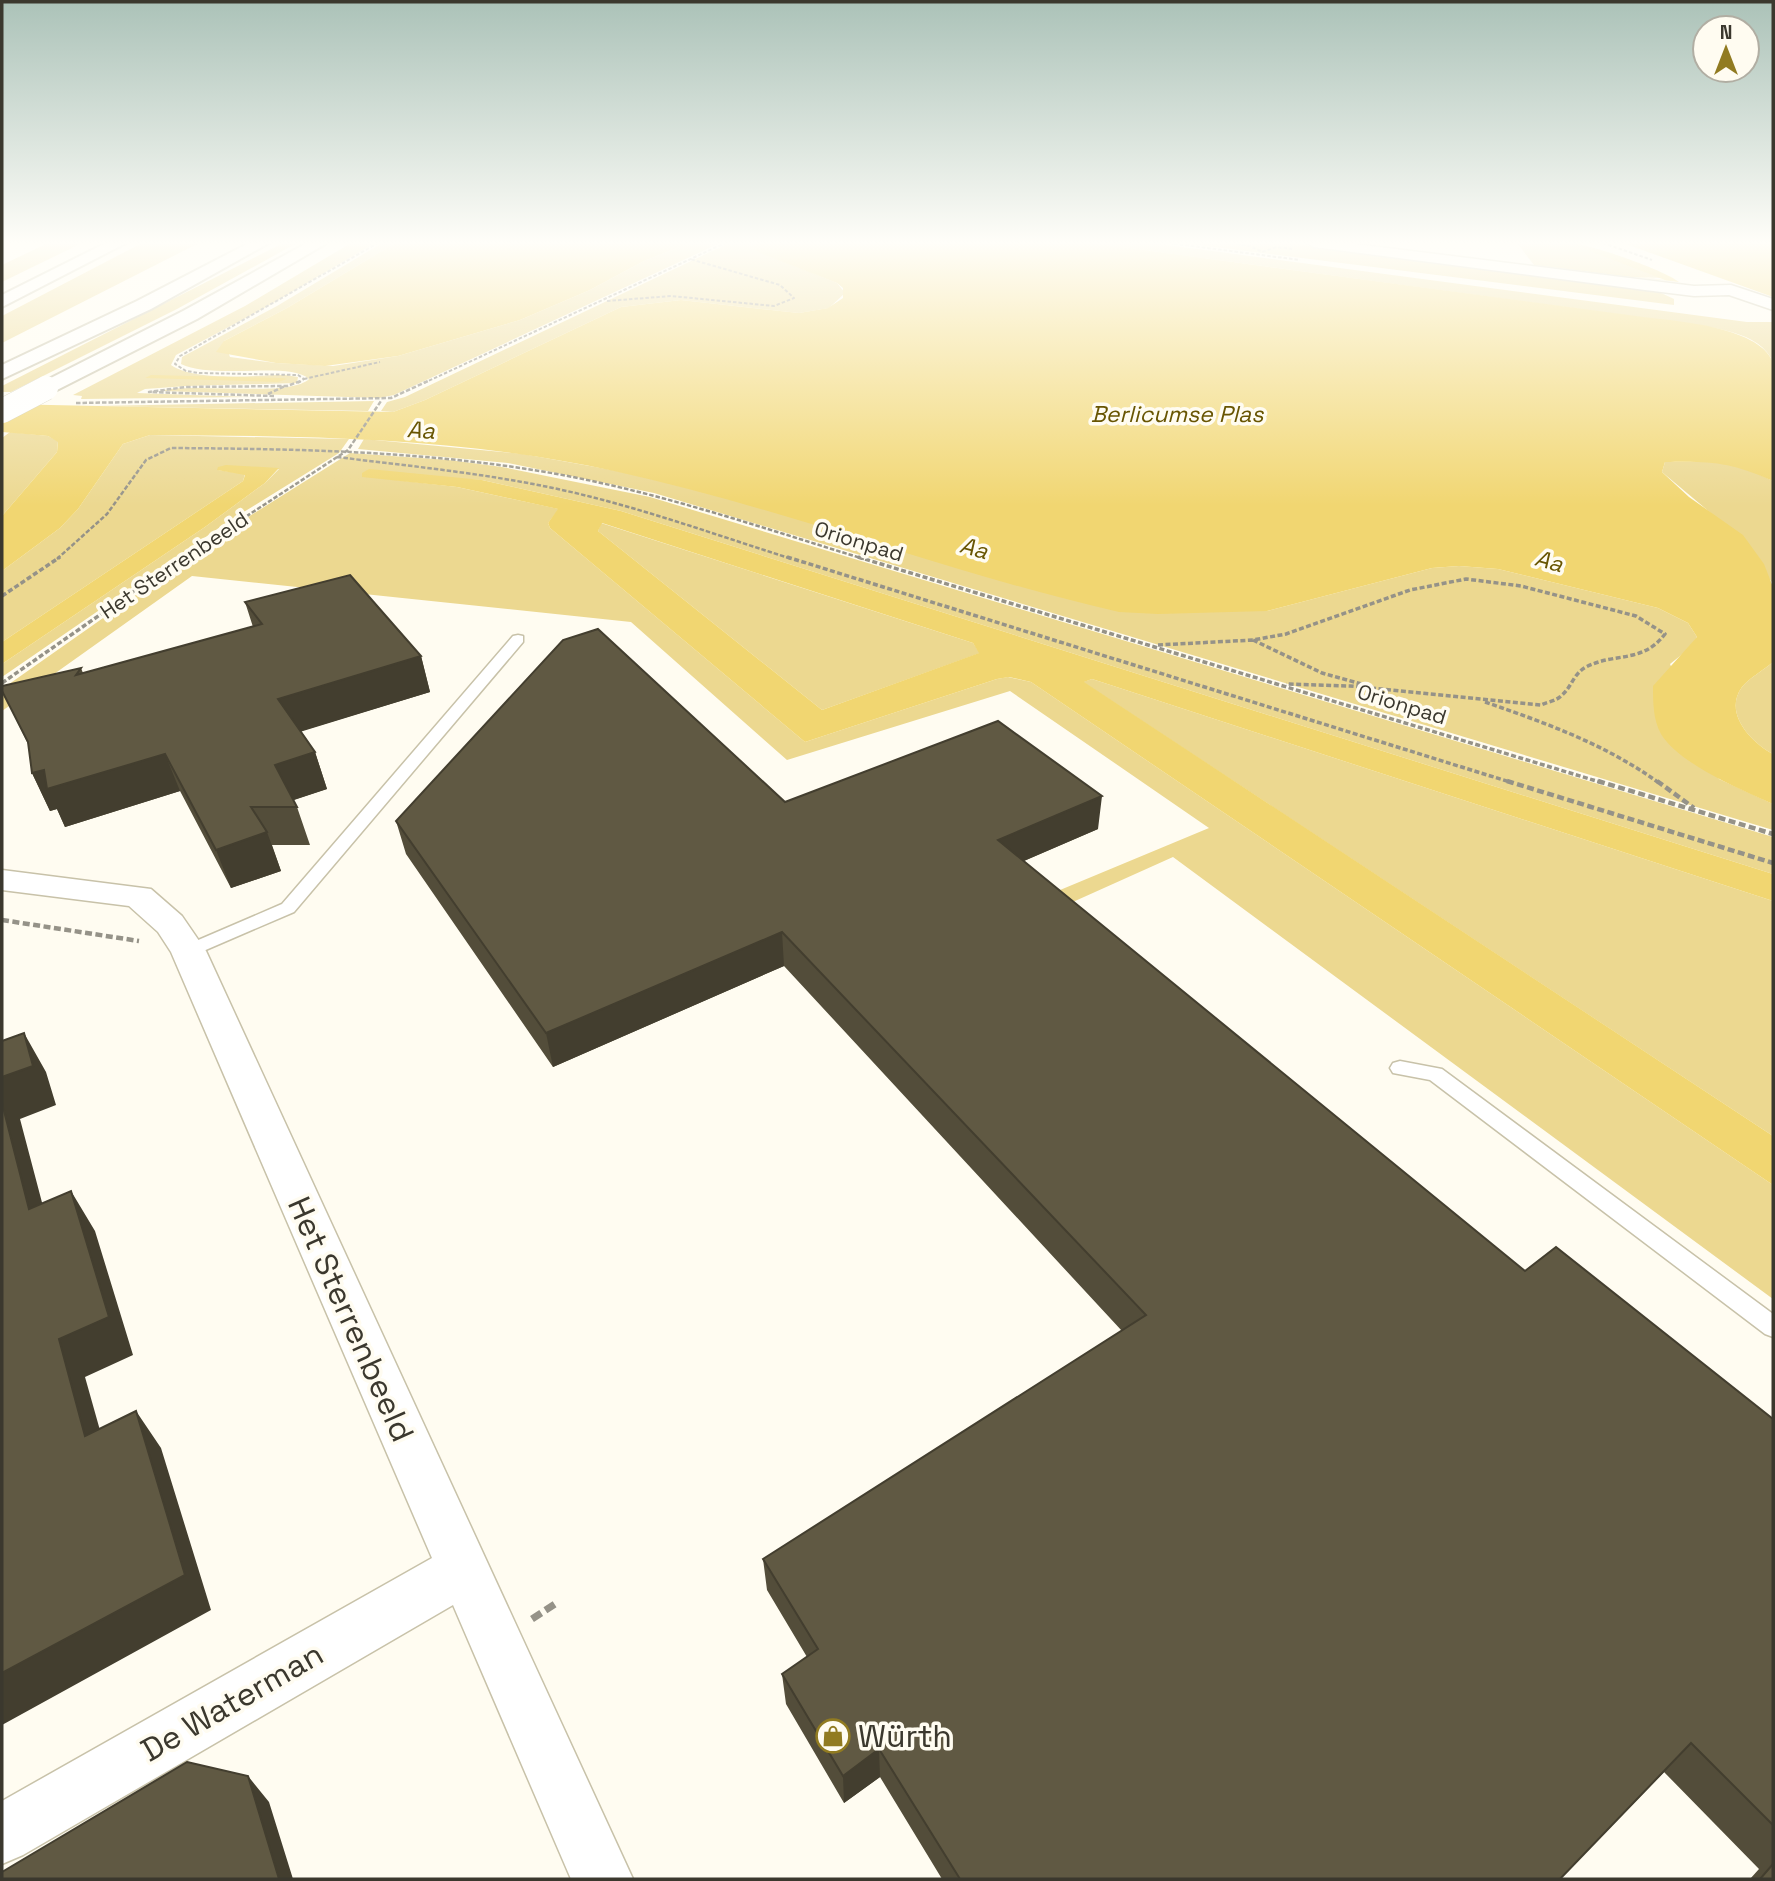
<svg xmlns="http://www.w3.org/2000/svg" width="1775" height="1881" viewBox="0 0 1775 1881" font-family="'Space Grotesk',sans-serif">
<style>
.green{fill:#ecd890}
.water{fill:#f1d671;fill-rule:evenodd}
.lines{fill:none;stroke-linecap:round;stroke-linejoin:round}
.service-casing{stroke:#c8c2a9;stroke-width:3}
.minor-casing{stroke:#c8c2a9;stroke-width:3}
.motorway-casing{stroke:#c8c2a9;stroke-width:4}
.path-far4{stroke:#959288;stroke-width:2;stroke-dasharray:3.5 2;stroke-linecap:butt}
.path-far3{stroke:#959288;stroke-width:2.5;stroke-dasharray:4.5 2;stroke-linecap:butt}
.path-far2{stroke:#959288;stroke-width:3.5;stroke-dasharray:5 2.5;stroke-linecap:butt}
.path-far1{stroke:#959288;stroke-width:4.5;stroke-dasharray:7 3.5;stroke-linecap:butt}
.path{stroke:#959288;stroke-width:7;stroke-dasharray:11 5;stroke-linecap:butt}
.service{fill:#fff;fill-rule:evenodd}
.minor{fill:#fff;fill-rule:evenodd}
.motorway{fill:#fff;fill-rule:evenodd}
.motorway-bridge-casing{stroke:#c8c2a9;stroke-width:25;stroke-linecap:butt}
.motorway-bridge{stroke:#fff;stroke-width:24}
.wall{fill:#534d3a}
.shaded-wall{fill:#433e2f}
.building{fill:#605943;stroke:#433e2f;stroke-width:2}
.labels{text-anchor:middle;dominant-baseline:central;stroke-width:7;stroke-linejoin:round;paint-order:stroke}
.far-street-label{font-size:21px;fill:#3b382e;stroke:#fffcf1}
.far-water-label{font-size:23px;font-style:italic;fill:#685502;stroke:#fffcf1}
.near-street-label{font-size:32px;fill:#3b382e;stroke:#fffcf1}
.near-poi-label{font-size:32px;fill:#3b382e;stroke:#fffcf1;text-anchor:start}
</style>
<rect width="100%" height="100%" fill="#fffcf1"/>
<!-- green -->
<path class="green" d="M48,243H82L2,282V265Z
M142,243H199L2,343V316Z
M283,243H297L177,309L11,392H2V386Z
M351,243H375L268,306L176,355L171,365C196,382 254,375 285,375L298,377L297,383L187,386L145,389L137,393L250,397L81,399L82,396L73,395L245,306Z
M382,243H395L287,308L224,341L230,357L276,363L333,366L398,356L520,320L590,290L644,261L690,243H720L394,395L379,398L160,391C192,382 290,398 309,379C290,361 213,380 181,364L182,357L277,306Z
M729,243H757L753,249L837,283L845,293L829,308L799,313L681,300L621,307L425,400L393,412L381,411L387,402L405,397Z
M1092,243H1152L1747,322H1773V362C1760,331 1712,328 1683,323Z
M1183,243H1288L1657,291L1674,299V305Z
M1517,243H1569L1665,278L1632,277L1534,265Z
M374,401L368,411L96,406Z
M10,432L48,436L58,441L57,452L2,516V438Z
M150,435L349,439L339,453L226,523L2,677V664L205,527L265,483L279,469L218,470L245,474L243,481L2,642V571L60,528L78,509L123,444Z
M364,439L523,454L612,470L1267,611L1432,568L1459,566L1498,569L1658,608L1688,623L1697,637L1690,648L1670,664L1719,779L1773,804V830L654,493L508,463L358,449Z
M350,453L449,460L502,467L650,497L1773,837V874L621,511L482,480L362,476L457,487L559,509L548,523L550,528L805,742L997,679L1008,677L1031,682L1773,1185V1299L1173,857L1055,910L1036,900L1209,828L1010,691L787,760L631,622L192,576L2,711V689L237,524Z
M1716,461L1741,466L1773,481V587L1772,582L1712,514L1662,472L1665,462Z
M601,523L973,643L980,653L822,710L598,531Z
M1773,662V754C1751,742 1723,713 1742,687C1749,678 1764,670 1773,662Z
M1092,679L1773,901V1136L1083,682Z"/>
<!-- water -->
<path class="water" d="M395,243H690L644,261L590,290L520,320L398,356L325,366L276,363L216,352L224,341L287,308Z
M757,243H1092L1636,316C1671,321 1758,325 1773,362V481C1730,462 1711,461 1665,462L1662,472L1689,497L1743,535L1764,564L1773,587V662C1764,670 1749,678 1742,687C1723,713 1751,742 1773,754V804C1742,790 1679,764 1661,734C1653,720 1653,702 1653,686L1697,637L1688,623L1658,608L1498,569L1459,566L1432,568L1267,611L1158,614L1119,612C948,573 784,508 614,471C461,437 305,436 150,435L123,444L78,509L60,528L2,571V516L57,452L58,442L48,436L2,432V404L393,412L425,400L621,307L681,300L799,313L828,308L843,298V288L837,283L760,253L753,249Z
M1569,243C1588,243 1664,270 1679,282L1497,261L1665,280Z
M1623,243H1767L1773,245V297Z
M151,375L283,378L287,379L278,382L145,378Z
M226,465L279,468L265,483L205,527L2,664V642L243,481L245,475L217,470L218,467Z
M369,469L482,480L621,511L1773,874V901L1092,679L1084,682L1773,1136V1185L1031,682L1009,677L997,679L805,742L550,528L548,523L558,509L457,487L362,477V473ZM602,523L973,643L979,653L822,710L598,531Z"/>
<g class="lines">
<defs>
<path id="service" d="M518,635L523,636V642L294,912L194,955H182L179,951L182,947L282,904L513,636Z
M1400,1061L1442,1069L1773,1314V1337L1765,1334L1430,1080L1393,1073L1390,1068L1393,1063Z"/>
<path id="minor" d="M1307,243H1347L1694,286L1731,285L1773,299V310L1729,295L1694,296L1645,290L1314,247Z
M2,870L151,889L182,916L206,951L633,1879H571L453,1605L23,1855L2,1864V1801L432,1558L171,952L158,932L129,906L2,890Z"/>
<path id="motorway" d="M106,243H126L2,307V295Z
M249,243H269L151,309L2,379V365L137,301Z
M307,243H327L197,319L53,392H39L35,388L39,384L183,311Z"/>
</defs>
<!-- service casing -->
<use href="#service" class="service-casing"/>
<!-- minor casing -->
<use href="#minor" class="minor-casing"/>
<!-- motorway casing -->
<use href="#motorway" class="motorway-casing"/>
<!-- path-far4 -->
<path class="path-far4" d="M1169,243L1300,260
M1231,243L1250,246L1262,252L1277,247L1292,249
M1603,243L1652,260
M607,301L671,296L774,306L794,298L780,285L690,259
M304,379L380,362
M298,383L304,379L298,375L199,373L186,371L175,364L180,356L378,243
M424,383L725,243"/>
<!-- path-far3 -->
<path class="path-far3" d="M268,394L285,386
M274,396L149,392L186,387L287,386L301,381
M76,403L391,398L428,381
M337,457C409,466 482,473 553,488C634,505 713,534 792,559
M57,559L107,514L146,460L171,448C301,449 429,451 557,474C661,493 763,528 864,559
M181,559L348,450L381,401"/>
<!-- path-far2 -->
<path class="path-far2" d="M787,557L1513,783
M858,557L1603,783
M2,596L60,557
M1253,640L1322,673L1372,687
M1158,645L1253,640L1286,634L1410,590L1466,579L1521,586L1636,616L1665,634C1642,664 1615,652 1586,667C1573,674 1572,687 1561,696C1556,701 1547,702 1541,705L1350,686L1286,684
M2,683L183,557
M1485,702C1546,723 1607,745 1659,783"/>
<!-- path-far1 -->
<path class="path-far1" d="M1507,781L1773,863
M1598,781L1773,834
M1657,781L1694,808
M2,920L139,941"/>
<!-- path -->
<path class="path" d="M532,1619L558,1602"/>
<!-- service -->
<use href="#service" class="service"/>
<!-- minor -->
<use href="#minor" class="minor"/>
<!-- motorway -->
<use href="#motorway" class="motorway"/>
<defs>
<path id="motorway-bridge" d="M2,411L46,388"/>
</defs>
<!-- motorway-bridge casing -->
<use href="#motorway-bridge" class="motorway-bridge-casing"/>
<!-- motorway-bridge -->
<use href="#motorway-bridge" class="motorway-bridge"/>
</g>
<!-- wall -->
<path class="wall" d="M245,602L421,656L430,692L301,731L315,752L327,789L293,800L297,807L310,845H272L281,871L231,888L180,791L65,827L57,809L50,811L32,773L29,746L2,691L81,668L83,673L253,627Z
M785,802L1098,829L1024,861L1525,1271L1773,1419V1879H1750L1759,1869L1664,1772L1560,1879H942L880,1777L844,1803L786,1704L782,1674L807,1657L767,1590L763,1559L1122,1331L784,966L553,1067L406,854L396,821Z"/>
<!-- shaded-wall -->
<path class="shaded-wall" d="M421,656L430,692L290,735L278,699Z
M315,752L327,789L288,802L275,765Z
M165,754L180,791L65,827L57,809L50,811L32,773L44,770Z
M1102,796L1098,829L996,873L998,840Z
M267,832L281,871L231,888L216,850Z
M782,932L784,966L553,1067L546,1033Z
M24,1033L46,1072L56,1105L20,1119L54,1248L29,1209L2,1103V1077Z
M71,1191L95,1231L133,1355L85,1377L112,1473L85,1436L59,1339Z
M136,1411L161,1448L211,1610L2,1725V1673Z
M879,1749L880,1777L844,1803L843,1776Z
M248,1776L269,1802L293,1879H279Z"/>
<!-- building -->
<path class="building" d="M350,575L421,656L278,699L315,752L275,765L297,807H251L267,832L216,850L165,754L47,789L44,770L32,773L28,742L2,691V686L81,668L76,675L262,624L245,602Z
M598,629L785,802L998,721L1102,796L998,840L1525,1271L1556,1247L1773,1419V1825L1691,1743L1560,1879H960L879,1749L843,1776L782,1674L818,1649L763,1559L1146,1315L782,932L546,1033L396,821L563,640Z
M24,1033L33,1066L2,1077V1041Z
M2,1103L29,1209L71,1191L109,1317L59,1339L85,1436L136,1411L185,1575L2,1673Z
M187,1762L248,1776L279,1879H2V1872Z
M1773,1864V1879H1760Z"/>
<!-- sky -->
<linearGradient id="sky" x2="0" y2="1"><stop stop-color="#abc2b8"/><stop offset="0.48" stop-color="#fffef9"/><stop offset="1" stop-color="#fffef9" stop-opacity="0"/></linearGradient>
<rect width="1775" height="506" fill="url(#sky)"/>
<!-- icons -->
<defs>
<symbol id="shop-ring" viewBox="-11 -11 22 22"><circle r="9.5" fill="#fffcf1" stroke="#917b21" stroke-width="1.5"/><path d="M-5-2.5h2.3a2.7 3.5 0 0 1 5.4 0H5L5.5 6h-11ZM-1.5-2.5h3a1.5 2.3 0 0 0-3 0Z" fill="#917b21"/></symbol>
</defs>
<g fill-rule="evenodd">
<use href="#shop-ring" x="814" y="1717" width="38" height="38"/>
</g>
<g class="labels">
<!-- far-street labels -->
<g class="far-street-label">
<text transform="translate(859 541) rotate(17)">Orionpad</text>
<text transform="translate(174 565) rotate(-34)">Het Sterrenbeeld</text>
<text transform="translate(1402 704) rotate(17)">Orionpad</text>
</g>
<!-- far-water labels -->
<g class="far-water-label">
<text x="1177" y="414">Berlicumse Plas</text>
<text transform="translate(421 430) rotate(4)">Aa</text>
<text transform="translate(974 548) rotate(16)">Aa</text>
<text transform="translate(1549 561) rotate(16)">Aa</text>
</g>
<!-- near-street labels -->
<g class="near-street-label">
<text transform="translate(351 1319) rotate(66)">Het Sterrenbeeld</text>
<text transform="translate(232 1702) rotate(-30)">De Waterman</text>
</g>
<!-- near-poi labels -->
<g class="near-poi-label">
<text x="858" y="1736">Würth</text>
</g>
</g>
<!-- border -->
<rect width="1775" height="1881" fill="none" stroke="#3b382e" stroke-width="7"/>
<!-- north arrow -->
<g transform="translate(1726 49)"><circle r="33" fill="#fffcf1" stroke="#b1aea3" stroke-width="2"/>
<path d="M0-5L12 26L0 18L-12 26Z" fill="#917b21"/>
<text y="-10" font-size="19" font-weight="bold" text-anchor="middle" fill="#3b382e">N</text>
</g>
</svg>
